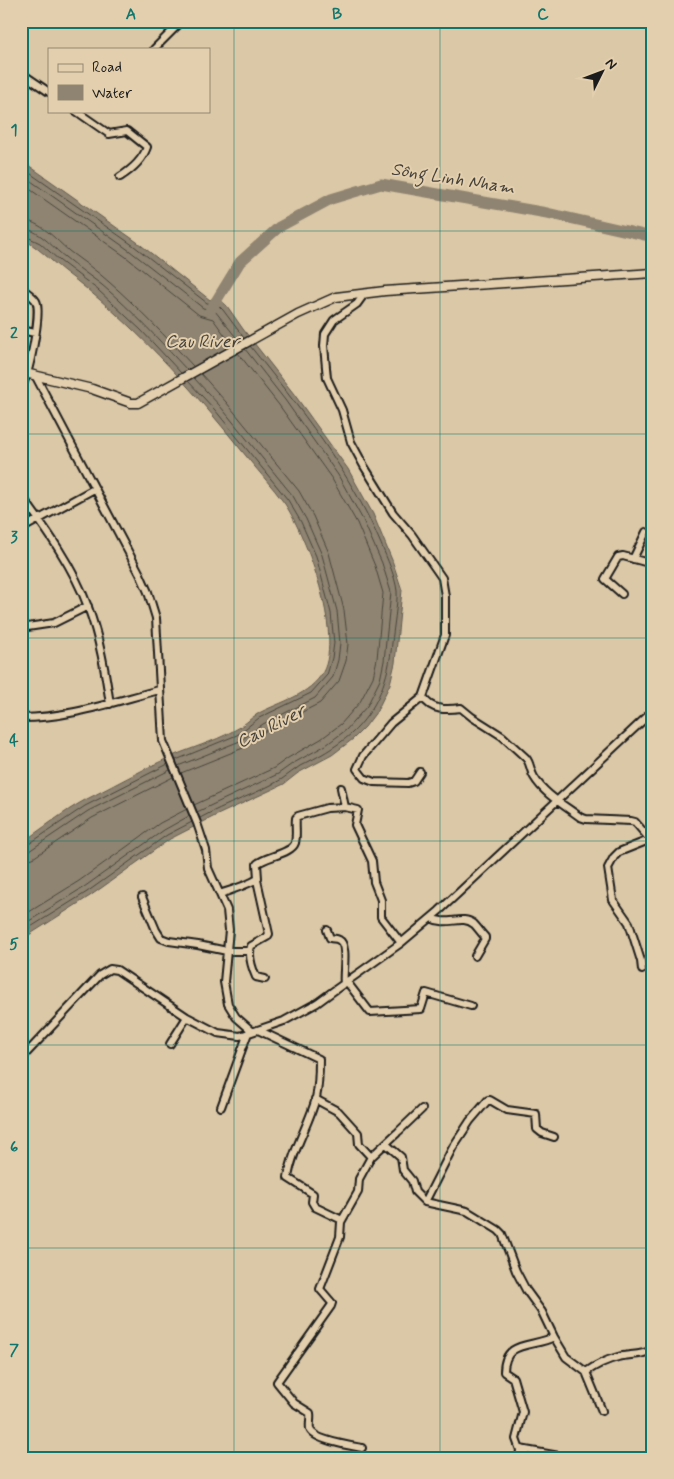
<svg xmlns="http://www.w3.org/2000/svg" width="674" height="1479" viewBox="0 0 674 1479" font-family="Mynerve,sans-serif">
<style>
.water{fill:#8f8471;stroke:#615a4f}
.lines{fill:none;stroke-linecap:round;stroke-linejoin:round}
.shore{stroke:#4a463e;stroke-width:1}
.river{stroke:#8f8471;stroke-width:11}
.minor-casing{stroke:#1c1c1c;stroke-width:10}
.major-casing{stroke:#1c1c1c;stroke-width:11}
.minor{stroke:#e3cfad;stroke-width:6}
.major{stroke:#e3cfad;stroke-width:8}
.grid{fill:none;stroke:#0f766e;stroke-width:1;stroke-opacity:0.55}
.labels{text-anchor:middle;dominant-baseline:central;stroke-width:4;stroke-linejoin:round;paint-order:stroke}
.water-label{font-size:18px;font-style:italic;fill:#44403a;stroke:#e3cfad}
.neatline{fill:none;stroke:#0f766e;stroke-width:2}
.grid-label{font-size:16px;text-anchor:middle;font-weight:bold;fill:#0f766e}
</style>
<rect width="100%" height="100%" fill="#dbc8a7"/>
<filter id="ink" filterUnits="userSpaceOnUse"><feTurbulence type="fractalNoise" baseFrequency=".02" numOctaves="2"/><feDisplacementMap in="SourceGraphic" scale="10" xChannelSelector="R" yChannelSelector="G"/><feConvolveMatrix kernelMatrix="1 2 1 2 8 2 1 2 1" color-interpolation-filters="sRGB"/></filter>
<g filter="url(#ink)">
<!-- water -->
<path class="water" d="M21,160L137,242L210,300L216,296L227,306L243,329L294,394L348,469L373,514L392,560L402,590L395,663L390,684L377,711L365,727L353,739L332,755L298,773L284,784L213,817L170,839L90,896L21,940V843C42,829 63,812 85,800C113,786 141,770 170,757C191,748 213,742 233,731C243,727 250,718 259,713C280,702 310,695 323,672C343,634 307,538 285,504C272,486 256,469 242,451C189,385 132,322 64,271C49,259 38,247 21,238Z"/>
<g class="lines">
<!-- shore -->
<path class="shore" d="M21,167L134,246L207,303L217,304L223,310L244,338
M21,174L130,251L203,308L215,311L239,341
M21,183L126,257L199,315L213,319L232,345
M21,220C41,221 55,239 69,251C82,261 96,270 109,282C139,308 166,337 193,366
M21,228C39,229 52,247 65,257C77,267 90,276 102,285C133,311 160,341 187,370
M21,234L40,243L60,261L98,290L141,330L181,373
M176,760L237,735L259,718L311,693L327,675L332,658L334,643L331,613L316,556L301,522L288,500L215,410L188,381
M178,766L240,741L263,724L315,698L333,677L338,660L340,643L337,611L322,555L306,519L293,496L220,406L194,378
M181,773L243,748L267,730L320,703L339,681L346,661L348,644L344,610L329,553L313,516L299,491L226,402L201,374
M194,805L274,768L288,758L321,739L341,724L360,702L373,677L377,659L383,593L375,566L357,523L332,479L279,405L238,353
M197,812L278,774L292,764L326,745L346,730L367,706L380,680L384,661L391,592L382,563L363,520L338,475L285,400L245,349
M200,818C225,804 257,794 282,779C288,775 294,770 300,766C318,757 336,747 351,734C377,710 389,678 392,643C393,630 398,603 397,591C395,575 387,559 381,544C350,471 300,408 250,346
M21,847L26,846L85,806L168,764
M21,853L29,851L88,811L170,770
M21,861L33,858L92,818L173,777
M21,917L79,881L160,823L187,809
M21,926L84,887L164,830L189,816
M21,933L87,892L167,835L192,822"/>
<!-- river -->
<path class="river" d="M210,311L240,262L279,227L331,199L381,184L547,213L653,237"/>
<defs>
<path id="minor" d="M154,49L182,21
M21,73L49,92
M76,111L109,134L127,131L147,147C143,159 131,170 120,177
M21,288C26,292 33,296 36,301C42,312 29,377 21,387
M365,293L357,304L334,320L325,334L324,346L327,378L342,410L351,442L364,466L393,513L412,535L442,578L445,596V635L423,697L391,723L363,756L357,769L364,778L374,782L408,783L414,781L420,772
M21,330L35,333
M35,375L140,574L148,592L156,618L163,741L197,823L206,850L208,868L227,910L229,930L224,982L228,1004L236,1017L252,1031
M21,495C46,529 74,568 88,607C100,639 105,671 110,704
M21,529L94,489
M633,559L646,532
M622,594L605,579L618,557L623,556L645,562L653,555
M21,628L54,623L88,606
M423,697C431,711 447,710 461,708L472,717L502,736L526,758C531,764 530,771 534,777C544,794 564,805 580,817L586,819L631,821L635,822L653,843
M21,718C69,718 113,702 159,690
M341,788L345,807L358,810L355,825L372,861L374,882L381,900V917L401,943
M257,880L269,934L267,937L251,946C248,956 252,968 256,977L265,979
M220,894C228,891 254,883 258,878L257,864C266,856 291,854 295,843C297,835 295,826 296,818L298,816L327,808L345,807
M142,897L156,930L161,938L169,941L198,945L227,951H250
M431,918C448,927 461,914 474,924C478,928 481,933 485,937V939L475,956
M327,930L330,938C333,939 336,938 339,940C349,945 342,974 344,984
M642,970L641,961L629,923L613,900L608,868L614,857L619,852L649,840
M347,982L370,1012L421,1009L426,993L471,1006
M258,1030L319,1059C319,1072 319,1085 316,1098C309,1125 292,1150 288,1178L313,1194L312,1202L315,1207L342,1220
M170,1044L187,1017
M21,1059L100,975L110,969L117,970L187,1017L218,1033L240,1036L284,1021L317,1003L332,992L401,943L439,911L653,711
M315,1099L339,1112L358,1133L359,1144L371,1157
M221,1107L248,1033
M399,1131L422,1109
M386,1144L401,1157L403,1170L412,1181L415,1192L425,1202L467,1211L498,1230L502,1234L516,1271L526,1290L542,1312L554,1337L566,1357L586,1372L602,1411
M425,1202L453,1147L470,1121L488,1100H490L507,1110L536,1114L537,1129L542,1133L554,1137
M586,1372C596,1365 606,1360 618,1357C630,1354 643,1356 653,1349
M362,1448C351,1446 313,1440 310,1429C309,1424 311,1419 310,1413L294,1403L277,1382L331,1306L332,1303L320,1289L340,1237L341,1222L358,1192L359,1179L371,1157L397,1133
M520,1449L559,1456
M519,1458L520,1450L516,1439L523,1412L513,1378L504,1372C504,1339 533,1348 554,1337"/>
<path id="major" d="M21,372L92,389L131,403H138L298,314L336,297L385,291L653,273"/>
</defs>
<!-- minor casing -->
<use href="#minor" class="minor-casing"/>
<!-- major casing -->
<use href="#major" class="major-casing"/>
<!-- minor -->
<use href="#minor" class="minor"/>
<!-- major -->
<use href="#major" class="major"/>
</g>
</g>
<!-- grid -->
<path class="grid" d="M234,21V1458M440,21V1458M21,231H653M21,434H653M21,638H653M21,841H653M21,1045H653M21,1248H653"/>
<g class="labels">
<!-- water labels -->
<g class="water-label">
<text transform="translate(453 179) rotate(9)">Sông Linh Nham</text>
<text x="202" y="342">Cau River</text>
<text transform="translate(271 727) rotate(-27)">Cau River</text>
</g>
</g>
<!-- margin -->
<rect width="674" height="1479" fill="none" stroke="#e3cfad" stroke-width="55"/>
<!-- legend -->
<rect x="48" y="48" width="162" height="65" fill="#e3cfad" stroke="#938773"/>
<rect x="58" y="64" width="25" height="8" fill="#e3cfad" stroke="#938773"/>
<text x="92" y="72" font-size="15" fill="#1c1c1c">Road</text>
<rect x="58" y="85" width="25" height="15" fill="#8f8471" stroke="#938773"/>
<text x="92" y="98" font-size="15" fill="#1c1c1c">Water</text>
<!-- north arrow -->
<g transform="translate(602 72) rotate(48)" stroke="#e3cfad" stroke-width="4" paint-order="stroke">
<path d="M0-4L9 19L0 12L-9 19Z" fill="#1c1c1c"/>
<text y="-8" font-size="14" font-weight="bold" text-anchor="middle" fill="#1c1c1c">N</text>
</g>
<rect x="28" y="28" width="618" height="1424" class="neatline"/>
<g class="grid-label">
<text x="131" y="19">A</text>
<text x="337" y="19">B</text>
<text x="543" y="19">C</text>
<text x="14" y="135">1</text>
<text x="14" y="338">2</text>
<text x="14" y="542">3</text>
<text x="14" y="745">4</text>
<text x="14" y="949">5</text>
<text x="14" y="1152">6</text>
<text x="14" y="1355">7</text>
</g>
</svg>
